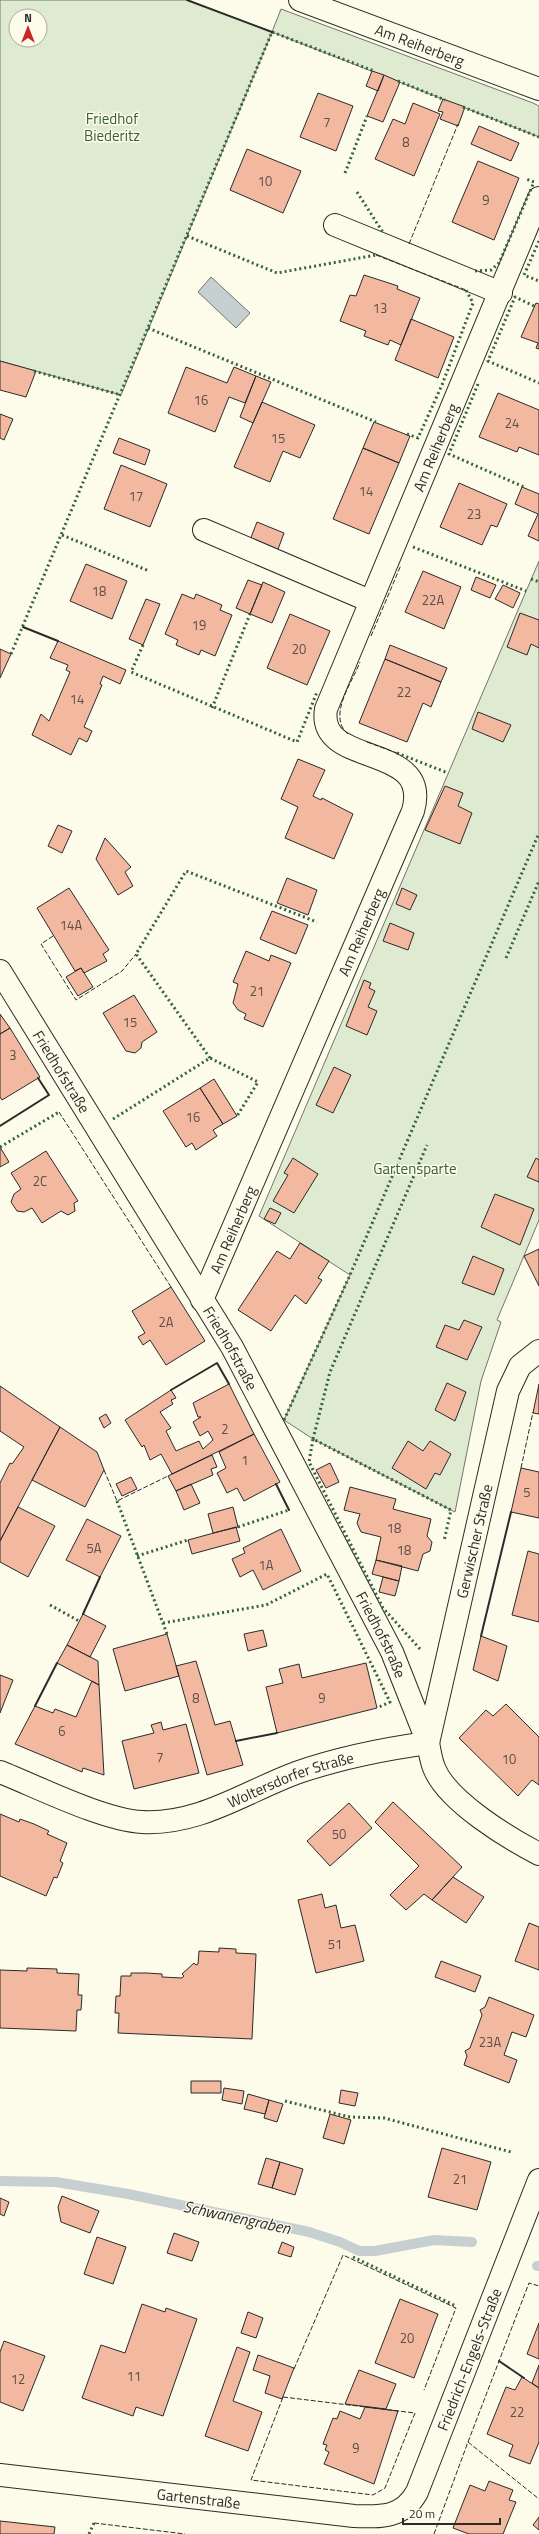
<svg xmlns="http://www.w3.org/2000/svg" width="539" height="2534" viewBox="0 0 539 2534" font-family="'Titillium Web',sans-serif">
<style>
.green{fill:#deebd1;stroke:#74746e;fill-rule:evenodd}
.water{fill:#c7d0d0;stroke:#74746e}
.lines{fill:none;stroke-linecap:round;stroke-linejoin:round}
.stream{stroke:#c7d0d0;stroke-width:10}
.building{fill:#f2b8a0;stroke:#2b2b2b}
.minor-casing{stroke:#2b2b2b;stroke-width:24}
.minor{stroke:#fdfbea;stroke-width:22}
.hedge{stroke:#34623c;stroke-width:3;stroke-dasharray:2 3;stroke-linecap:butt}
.fence{stroke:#2b2b2b;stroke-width:1;stroke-dasharray:5 2;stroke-linecap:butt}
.wall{stroke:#2b2b2b;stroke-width:2}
.labels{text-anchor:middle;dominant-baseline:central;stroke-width:3;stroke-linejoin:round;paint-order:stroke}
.number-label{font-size:13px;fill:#5d4e48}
.street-label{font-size:15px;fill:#2b2b2b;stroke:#fdfbea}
.park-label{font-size:15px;fill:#34623c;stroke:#fdfbea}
.water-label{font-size:16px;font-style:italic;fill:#2b2b2b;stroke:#fdfbea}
</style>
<rect width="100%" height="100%" fill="#fdfbea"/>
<!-- green -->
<path class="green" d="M0,0H187L272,32L281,9L533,103L539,106V137L272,32L121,395L0,361ZM16,16H40V40H16Z
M539,561V1220L497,1320L501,1322L481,1381L455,1512L313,1439L284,1420L350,1275L259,1216Z"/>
<!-- water -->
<path class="water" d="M211,277L250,313L236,328L198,292Z"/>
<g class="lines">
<!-- stream -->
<path class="stream" d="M0,2181L56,2182L128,2194L309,2232L340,2242L359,2251H375L434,2240L472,2242
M537,2266H539"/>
</g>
<!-- building -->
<path class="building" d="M372,71L384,75L378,91L366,86Z
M384,75L400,82L383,122L367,116Z
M318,93L353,106L336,151L300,137Z
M443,99L465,107L458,126L440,119L443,112L438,111Z
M413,103L440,114L414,176L375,159L393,119L405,124Z
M479,126L519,143L511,161L471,144Z
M247,149L301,171L283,213L230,190Z
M478,161L519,178L494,240L452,222Z
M364,275L398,286L397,289L420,298L401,345L390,340L388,345L364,336L366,331L340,321L350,295L356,296Z
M536,303L539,304V349L536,348L538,343L521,337Z
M411,319L454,337L438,378L395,360Z
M0,361L36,371L26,397L0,390Z
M186,367L227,383L234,367L256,376L245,403L229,397L215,432L168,413Z
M256,376L271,382L253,423L240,417Z
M498,393L539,410V455L519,447L517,452L479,437Z
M262,402L315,425L300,458L283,451L270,482L234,467Z
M0,414L13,419L4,440L0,438Z
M374,422L410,436L399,463L363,448Z
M119,438L150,450L145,465L113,453Z
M363,448L399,463L369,534L333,519Z
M121,465L167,484L150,527L104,509Z
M459,483L507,504L497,527L491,525L482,545L440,527Z
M522,487L539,494V541L528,536L538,514L515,504Z
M257,522L284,533L277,552L250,540Z
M86,564L127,581L112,619L70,601Z
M423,571L461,587L444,629L405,612Z
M476,577L496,585L490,598L471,590Z
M248,580L262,585L250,614L236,608Z
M263,582L285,592L272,623L250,614Z
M503,585L520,593L513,608L495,599Z
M182,594L194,599L196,594L222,605L220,610L232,615L215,656L201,650L199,655L176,645L178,640L165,634Z
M146,599L160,604L143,645L129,639Z
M520,613L539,620V648L531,644L527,655L507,647Z
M290,614L330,631L307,685L267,668Z
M58,641L126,670L120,684L103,676L100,684L102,685L84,727L92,731L87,742L79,738L71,755L32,735L41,714L49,721L70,672L66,670L68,665L50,658Z
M390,645L447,668L441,682L385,659Z
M0,649L11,654L0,678Z
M385,659L441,682L431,707L423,703L407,742L359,723Z
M478,712L511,725L503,742L472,729Z
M298,759L325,770L313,796L321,800L322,798L353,814L334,859L285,838L298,807L281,799Z
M445,786L463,793L458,806L472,813L460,844L425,830Z
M58,825L72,831L62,853L48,846Z
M105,838L131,867L125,872L133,886L118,895L96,859Z
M287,878L317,890L308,915L277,903Z
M69,888L109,950L103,954L107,961L84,973L81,968L75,971L37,908Z
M402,888L417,895L410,910L396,904Z
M272,911L308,925L296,954L260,939Z
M390,923L414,933L408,950L383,941Z
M246,951L269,961L271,955L291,963L263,1027L244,1019L246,1014L238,1010L233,1003L238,984L233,982Z
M81,968L93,987L78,996L66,977Z
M364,980L371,983L369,988L375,991L368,1007L377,1011L367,1035L346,1026Z
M134,995L157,1032L142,1042L141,1048L135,1053L126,1051L103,1013Z
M0,1014L10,1028L0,1034Z
M10,1028L40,1077L2,1100L0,1097V1034Z
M334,1067L351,1075L333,1113L316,1105Z
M214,1079L237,1116L223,1124L200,1088Z
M200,1088L223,1124L213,1130L217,1136L196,1150L192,1143L186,1147L163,1111Z
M0,1147L9,1162L0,1167Z
M46,1151L78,1201L74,1203L75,1211L68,1215L61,1211L42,1223L32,1208L24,1212L17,1211L11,1202L14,1194L21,1189L11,1173Z
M293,1158L318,1174L294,1213L273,1201L288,1175L284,1173Z
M536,1158L539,1160V1182L527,1177Z
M495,1194L534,1209L520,1245L481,1227Z
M270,1208L281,1213L275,1224L264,1219Z
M300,1243L329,1261L318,1278L322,1280L306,1304L295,1295L271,1331L238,1310L277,1251L290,1259Z
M539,1249V1286L524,1256Z
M473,1256L504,1269L494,1295L462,1283Z
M171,1287L205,1341L166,1365L150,1340L143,1345L138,1337L145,1333L132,1311Z
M464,1320L482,1327L467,1360L436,1347L445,1325L459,1330Z
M447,1383L466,1392L455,1421L435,1410Z
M229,1384L254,1434L172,1474L161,1454L150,1460L144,1445L142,1447L125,1420L171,1390L176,1398L171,1400L173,1404L160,1412L171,1428L166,1431L176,1451L199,1441L203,1449L213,1440L208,1431L200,1436L193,1422L201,1417H198L193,1403Z
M539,1384V1414L533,1413Z
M0,1386L60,1427L0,1541V1483L10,1463L12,1464L24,1447L0,1431Z
M106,1414L111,1423L104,1428L99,1418Z
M60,1427L97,1452L104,1470L85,1507L32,1480Z
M254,1434L280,1482L244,1501L237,1488L227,1493L217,1473L226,1468L219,1452Z
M408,1441L423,1451L430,1441L451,1454L440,1475L435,1473L426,1489L392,1468Z
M212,1455L217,1467L211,1469L213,1475L176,1491L168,1476Z
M330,1463L339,1482L326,1488L316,1470Z
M521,1468L539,1472V1518L511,1512Z
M131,1477L137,1489L122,1496L116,1484Z
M191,1484L200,1503L184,1510L176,1491Z
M350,1487L396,1499L393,1509L431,1519L427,1536L432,1542L430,1551L423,1554L418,1571L376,1560L381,1537L361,1532L357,1523L360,1514L344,1510Z
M18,1507L55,1526L28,1577L0,1562V1541Z
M233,1507L238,1527L213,1533L208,1514Z
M87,1519L121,1536L100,1577L66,1560Z
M236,1527L240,1541L192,1554L188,1540Z
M281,1529L301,1571L263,1590L253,1570L240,1577L232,1559L245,1553L243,1548Z
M528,1551L539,1554V1622L512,1615Z
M376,1560L402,1566L399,1581L372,1574Z
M383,1577L399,1581L395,1596L379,1592Z
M83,1614L106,1626L90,1657L67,1645Z
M263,1630L267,1646L248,1651L244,1634Z
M167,1634L179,1676L125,1691L113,1649Z
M481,1636L507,1646L498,1681L473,1670Z
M67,1645L98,1661L99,1685L57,1663Z
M196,1661L215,1725L230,1721L243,1765L207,1775L176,1666Z
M366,1663L377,1708L277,1733L266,1687L283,1683L279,1669L299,1664L302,1678Z
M0,1675L13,1680L0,1713Z
M92,1681L99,1685L104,1775L83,1768L82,1772L15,1744L35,1706L53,1713L55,1709L76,1717Z
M506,1704L539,1737V1785L532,1780L518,1796L459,1738L486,1710L493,1716Z
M161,1722L163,1730L186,1724L199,1773L134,1789L122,1741L154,1733L151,1725Z
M393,1802L462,1867L432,1900L424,1894L406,1910L390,1895L419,1866L375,1822Z
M349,1803L372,1828L330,1866L307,1841Z
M0,1814L19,1822L20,1819L34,1824L49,1831L47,1834L67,1843L60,1861L63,1863L57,1878L54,1877L46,1896L0,1876Z
M453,1877L484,1897L466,1923L432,1900Z
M322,1894L325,1908L336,1905L341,1928L355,1925L364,1961L316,1973L298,1900Z
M529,1923L539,1927V1970L515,1961Z
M219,1948L236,1949V1953L256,1954L252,2039L118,2033L119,2013H115L116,1996H120L121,1976H131V1973H147L162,1974V1977L182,1978L184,1976L182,1974L194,1963L196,1965L198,1964L199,1951L219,1952Z
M441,1961L481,1976L475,1992L435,1977Z
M27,1968L57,1969V1973L79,1974L78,1995H82L81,2010H77L76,2031L0,2028V1970L27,1971Z
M489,1997L534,2015L526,2037L512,2032L504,2055L517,2060L509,2083L464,2065L467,2056L465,2051L470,2048L482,2015L480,2010L485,2007Z
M191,2081H221V2093H191Z
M224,2088L244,2091L242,2104L222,2100Z
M341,2090L358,2093L355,2106L339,2103Z
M248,2094L269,2100L265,2114L244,2109Z
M269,2100L283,2104L277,2122L264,2118Z
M330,2114L351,2120L344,2144L323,2138Z
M442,2148L491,2162L477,2210L428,2197Z
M266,2158L280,2162L272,2188L258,2184Z
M280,2162L303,2169L295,2195L272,2188Z
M62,2196L99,2211L90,2233L61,2222L58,2207Z
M0,2198L9,2202L4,2216L0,2214Z
M174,2233L199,2242L192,2261L167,2253Z
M97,2237L126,2247L113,2284L84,2274Z
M282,2242L294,2247L291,2257L278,2253Z
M400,2299L438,2314L414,2378L375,2363Z
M142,2304L165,2312L166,2308L197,2319L163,2416L136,2407L133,2416L82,2398L101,2345L125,2353Z
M248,2312L263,2318L256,2338L241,2333Z
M539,2323V2359L527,2354Z
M4,2341L45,2356L23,2411L0,2402V2352Z
M237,2347L250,2352L233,2401L262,2412L248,2451L205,2436Z
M258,2355L294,2368L282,2399L265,2393L270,2376L253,2370Z
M539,2365V2388L532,2383Z
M359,2370L396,2384L386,2409L345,2404Z
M522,2377L539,2388V2442L530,2464L509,2456L513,2445L487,2434L506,2387L515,2390Z
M365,2407L398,2411L374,2484L324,2464L329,2452L325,2450L327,2445L323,2444L333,2418L337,2419L340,2411L360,2419Z
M489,2481L513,2490L509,2500L516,2502L503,2534H469L453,2528L470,2485L485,2491Z
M539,2517V2530L533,2525Z
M0,2521L55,2527L54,2534H0Z"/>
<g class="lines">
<defs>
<g id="minor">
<path id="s1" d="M300,0L539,89"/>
<path d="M335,225L501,293"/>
<path d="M204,530L370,601"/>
<path id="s2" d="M0,971L232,1347L392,1652L428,1743"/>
<path id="s3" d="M202,1300L413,811C433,741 316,769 326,709L539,198"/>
<path id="s4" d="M428,1743L508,1391L520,1366L539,1351"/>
<path id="s5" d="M0,1772C38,1787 103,1820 142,1822C199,1825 245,1792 296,1773C339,1758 384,1749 428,1743C430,1752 431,1762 435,1770C449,1802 508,1838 539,1854"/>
<path id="s6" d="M0,2475L354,2516C381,2517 403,2518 417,2492L539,2180"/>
</g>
</defs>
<!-- minor casing -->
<use href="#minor" class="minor-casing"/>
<!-- minor -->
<use href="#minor" class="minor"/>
<!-- hedge -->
<path class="hedge" d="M398,81L445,100
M463,107L539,137
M345,173L367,116
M357,192L384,234
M187,236L277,273L376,255
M539,241L524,275L539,281
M475,271L491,270L499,263L534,182L526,179
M534,306L515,297L488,361L539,383
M148,328L376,422
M34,371L121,395
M478,384L449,454L524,487
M407,434L418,438L442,385L473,303L466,290
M62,535L149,571
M413,547L526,591
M531,579L539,582
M143,645L131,672L297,742L317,692
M11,654L272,32L374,71
M212,708L250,614
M397,753L448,773
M506,958L539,881
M210,1058L136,954L186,871L317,922
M113,1119L210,1058L258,1082L237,1116
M0,1147L59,1112
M284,1420L350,1275L539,833
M313,1439L330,1372L427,1145
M117,1501L167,1634
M238,1527L289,1510
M137,1556L188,1540
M50,1605L79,1621
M163,1623L266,1605L327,1574L390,1702L377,1708
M420,1649L383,1608L309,1462L313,1439L451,1510L444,1541
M285,2101L350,2117L384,2118L511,2152
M353,2257L456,2306
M89,2534L94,2523"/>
<!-- fence -->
<path class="fence" d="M409,244L458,124
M376,255L466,290
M371,636L401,565
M348,734C327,716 352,683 360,662
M367,742L397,753
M53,936L41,944L76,1000L122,971L136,954
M59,1112L171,1287
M521,1468L533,1412
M104,1470L117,1501L168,1476
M294,2369L343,2255L456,2308L424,2390
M283,2397L415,2413L385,2488L373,2495L251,2480Z
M468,2442L529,2283L539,2286
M94,2523L185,2534
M434,2534L468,2442L539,2499"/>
<!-- wall -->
<path class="wall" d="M187,0L272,32
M23,627L58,641
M0,1126L49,1095L38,1078
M171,1390L217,1363L229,1384
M276,1484L289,1510
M83,1614L100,1577
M481,1636L511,1512
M35,1706L57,1663
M236,1741L277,1733
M499,2361L524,2378"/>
</g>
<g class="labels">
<!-- number labels -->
<g class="number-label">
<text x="327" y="122">7</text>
<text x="406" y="142">8</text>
<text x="265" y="181">10</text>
<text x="486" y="200">9</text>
<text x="380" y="308">13</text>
<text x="201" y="400">16</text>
<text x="512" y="423">24</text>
<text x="278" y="438">15</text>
<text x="366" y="491">14</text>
<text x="136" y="496">17</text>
<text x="474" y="514">23</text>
<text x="99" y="591">18</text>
<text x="433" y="600">22A</text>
<text x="199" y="625">19</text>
<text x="299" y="649">20</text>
<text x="404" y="692">22</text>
<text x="77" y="699">14</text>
<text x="71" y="925">14A</text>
<text x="257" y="991">21</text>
<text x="130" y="1022">15</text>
<text x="13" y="1055">3</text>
<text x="193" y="1117">16</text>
<text x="40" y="1181">2C</text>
<text x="166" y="1322">2A</text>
<text x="225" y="1429">2</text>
<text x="245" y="1460">1</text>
<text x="527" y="1492">5</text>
<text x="394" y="1528">18</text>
<text x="94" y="1548">5A</text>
<text x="404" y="1550">18</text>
<text x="266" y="1565">1A</text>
<text x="196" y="1698">8</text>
<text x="322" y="1698">9</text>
<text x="62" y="1731">6</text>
<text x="160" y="1757">7</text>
<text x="509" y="1759">10</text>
<text x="339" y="1834">50</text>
<text x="335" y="1944">51</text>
<text x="490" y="2042">23A</text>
<text x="460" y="2179">21</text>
<text x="407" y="2338">20</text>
<text x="134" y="2376">11</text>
<text x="18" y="2379">12</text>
<text x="517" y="2412">22</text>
<text x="356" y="2448">9</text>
</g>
<!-- street labels -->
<g class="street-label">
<text stroke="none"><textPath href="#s1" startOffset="128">Am Reiherberg</textPath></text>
<text stroke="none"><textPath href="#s3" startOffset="968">Am Reiherberg</textPath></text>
<text stroke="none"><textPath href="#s3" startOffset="401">Am Reiherberg</textPath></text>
<text stroke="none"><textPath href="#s2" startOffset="118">Friedhofstraße</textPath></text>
<text stroke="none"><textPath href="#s3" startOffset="77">Am Reiherberg</textPath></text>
<text stroke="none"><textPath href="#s2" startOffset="442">Friedhofstraße</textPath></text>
<text stroke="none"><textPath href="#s4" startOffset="207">Gerwischer Straße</textPath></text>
<text stroke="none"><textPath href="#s2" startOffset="766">Friedhofstraße</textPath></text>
<text stroke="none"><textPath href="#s5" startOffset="307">Woltersdorfer Straße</textPath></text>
<text stroke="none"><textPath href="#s6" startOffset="571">Friedrich-Engels-Straße</textPath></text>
<text stroke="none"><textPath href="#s6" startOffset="200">Gartenstraße</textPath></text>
</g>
<!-- park labels -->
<g class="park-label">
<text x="112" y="118">Friedhof<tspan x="112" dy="17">Biederitz</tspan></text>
<text x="415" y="1168">Gartensparte</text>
</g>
<!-- water labels -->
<g class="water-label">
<text transform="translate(237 2217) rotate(12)">Schwanengraben</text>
</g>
</g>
<!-- north arrow -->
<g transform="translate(28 28)"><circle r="19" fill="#fdfbea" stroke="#a9a89e"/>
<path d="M0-3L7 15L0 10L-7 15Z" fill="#c62828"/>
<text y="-6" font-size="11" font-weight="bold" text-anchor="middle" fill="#2b2b2b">N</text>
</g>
<!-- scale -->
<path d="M403 2518v6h97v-6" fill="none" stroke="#2b2b2b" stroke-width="2"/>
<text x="409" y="2518" font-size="12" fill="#2b2b2b" stroke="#fdfbea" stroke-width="3" paint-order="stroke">20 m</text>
</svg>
